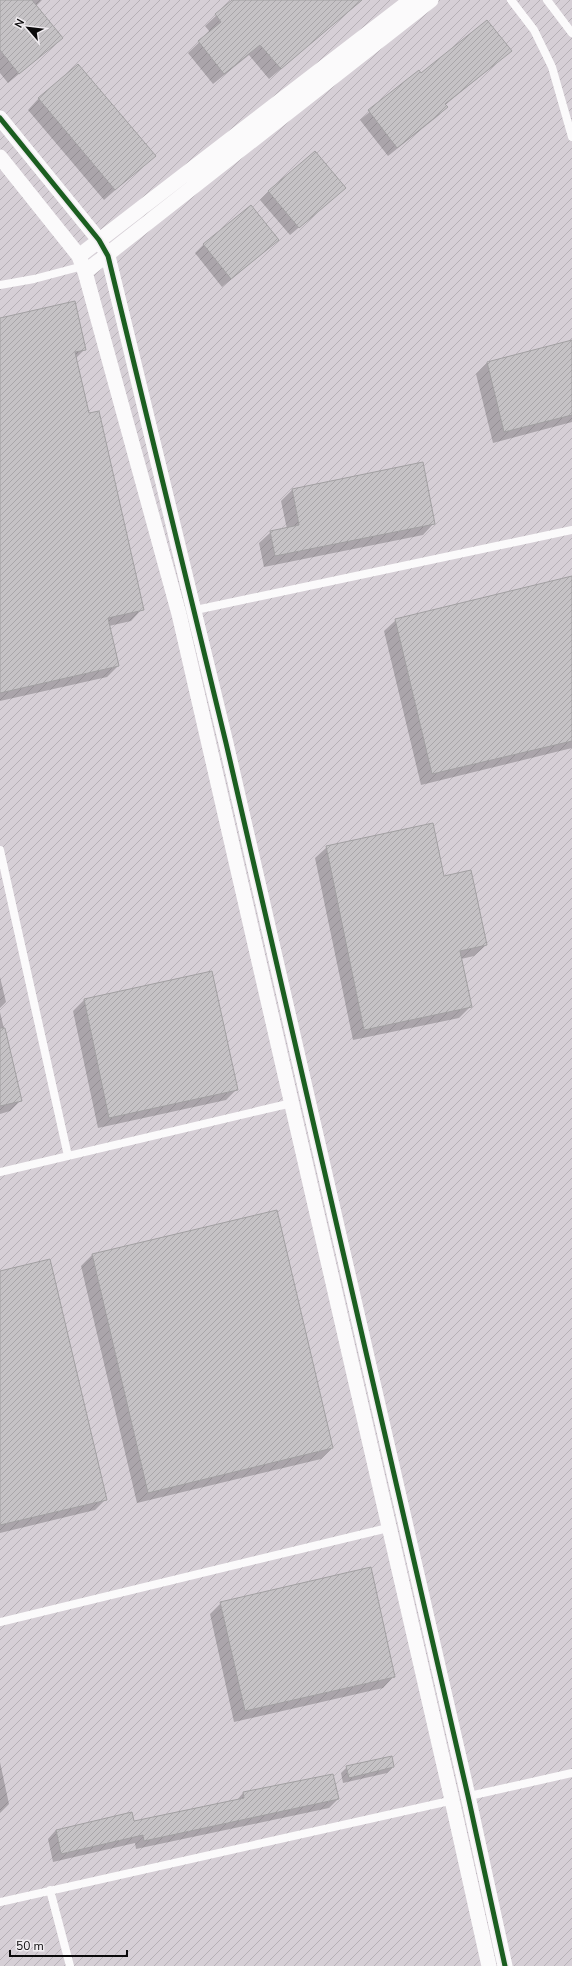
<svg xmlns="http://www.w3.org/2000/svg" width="572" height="1966" viewBox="0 0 572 1966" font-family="'Nunito Sans',sans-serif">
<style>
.industrial{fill:url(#industrial-furrows)}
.shadow{fill:#0003}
.building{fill:url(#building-hatch);stroke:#a2a0a2}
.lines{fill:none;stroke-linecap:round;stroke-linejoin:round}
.lane{stroke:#fbfafb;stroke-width:8}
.street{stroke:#fbfafb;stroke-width:15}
.cycleway-casing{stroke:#f0ecf0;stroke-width:8}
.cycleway{stroke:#1b5e20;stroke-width:5}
</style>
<defs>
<pattern id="industrial-furrows" width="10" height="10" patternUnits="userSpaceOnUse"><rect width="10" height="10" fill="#d6cfd6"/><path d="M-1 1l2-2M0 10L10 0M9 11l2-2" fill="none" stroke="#b6b0b6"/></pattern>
<pattern id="building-hatch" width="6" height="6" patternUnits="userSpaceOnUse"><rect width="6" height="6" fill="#c5c2c5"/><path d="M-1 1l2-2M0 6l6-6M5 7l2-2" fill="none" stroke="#a8a5a8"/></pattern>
</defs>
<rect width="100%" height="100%" fill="#e2dfe2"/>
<!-- industrial -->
<path class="industrial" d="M0,0H572V1966H0Z"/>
<!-- shadow -->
<path class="shadow" d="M0,0H42L36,6L62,38L8,83L0,73Z
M233,0H362L269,79L249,55L213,84L188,53L210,32L205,26Z
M511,51L445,105L447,107L438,116L388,156L360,120L418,71L421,74Z
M39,98L154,156L104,200L28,110Z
M269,191L336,196L290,235L260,200Z
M278,240L222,287L195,253L204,244Z
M0,319L85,349L76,358L89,414L142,609L131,621L109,626L118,666L107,677L0,701Z
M572,341V422L493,443L476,374L487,363Z
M292,490L434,523L423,535L264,567L259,543L271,532L287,529L281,501Z
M572,577V748L421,785L384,631L396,620Z
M327,847L444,877L486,945L474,956L461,959L471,1006L459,1018L353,1040L315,858Z
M0,977L6,1002L0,1008Z
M84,1000L237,1089L226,1100L98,1128L73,1011Z
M0,1012L21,1100L10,1111L0,1114Z
M92,1255L332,1448L321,1459L137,1503L81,1266Z
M0,1272L106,1499L95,1510L0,1533Z
M221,1603L394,1676L383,1688L234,1722L210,1614Z
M0,1762L9,1804L0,1813Z
M347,1767H393L387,1773L343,1783L341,1773Z
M243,1793L338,1799L329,1808L136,1849L135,1843L53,1862L48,1839L56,1830L133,1822L237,1800Z"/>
<!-- building -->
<path class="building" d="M0,0H32L63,38L19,74L0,50Z
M232,0H362L281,69L260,45L224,74L198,41L221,22L215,14Z
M487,20L512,51L445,104L448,107L397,148L368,110L419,70L421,73Z
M78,64L156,156L115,190L38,98Z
M315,151L346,188L299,228L268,191Z
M251,205L279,240L231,279L203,244Z
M75,301L86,350L75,352L89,413L99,411L144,610L108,618L119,666L0,693V318Z
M572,340V415L504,432L487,362Z
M423,462L435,524L275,556L270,531L299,525L292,489Z
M572,576V741L432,774L395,619Z
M433,823L444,876L471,870L487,945L460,951L472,1007L364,1030L326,846Z
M212,971L238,1090L109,1118L84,999Z
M0,1028H5L22,1101L0,1106Z
M277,1210L333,1448L148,1493L92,1254Z
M50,1259L107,1500L0,1525V1271Z
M371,1567L395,1677L245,1711L220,1602Z
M392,1756L394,1767L349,1778L346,1766Z
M333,1774L339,1799L144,1841L143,1835L61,1854L56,1830L132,1812L134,1821L244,1798L243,1792Z"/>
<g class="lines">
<!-- lane -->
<path class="lane" d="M511,0L534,30L552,67L572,137
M547,0L572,33
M0,285L34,279L83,266
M191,611L572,530
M0,850L68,1156
M0,1172L292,1103
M0,1622L388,1528
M465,1797L572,1773
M50,1890L70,1966
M0,1902L454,1800"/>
<!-- street -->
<path class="street" d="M0,118L99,240L108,256L226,743L468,1796L505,1966
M0,157L79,256L85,272L179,614L452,1800L489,1966
M79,256L411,0
M85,272L431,0"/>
<defs>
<path id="cycleway" d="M0,118L99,240L108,256L226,743L468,1796L505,1966"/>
</defs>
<!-- cycleway casing -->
<use href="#cycleway" class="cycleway-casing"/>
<!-- cycleway -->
<use href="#cycleway" class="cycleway"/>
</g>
<!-- north arrow -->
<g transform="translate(28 28) rotate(298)" stroke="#f0ecf0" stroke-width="3" paint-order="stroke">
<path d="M0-3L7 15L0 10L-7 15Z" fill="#0c0b0c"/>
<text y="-6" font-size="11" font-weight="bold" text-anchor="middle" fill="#0c0b0c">N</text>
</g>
<!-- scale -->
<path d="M10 1950v6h117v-6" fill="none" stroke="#0c0b0c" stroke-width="2"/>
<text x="16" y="1950" font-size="12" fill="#0c0b0c" stroke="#f0ecf0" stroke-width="3" paint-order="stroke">50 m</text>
</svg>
